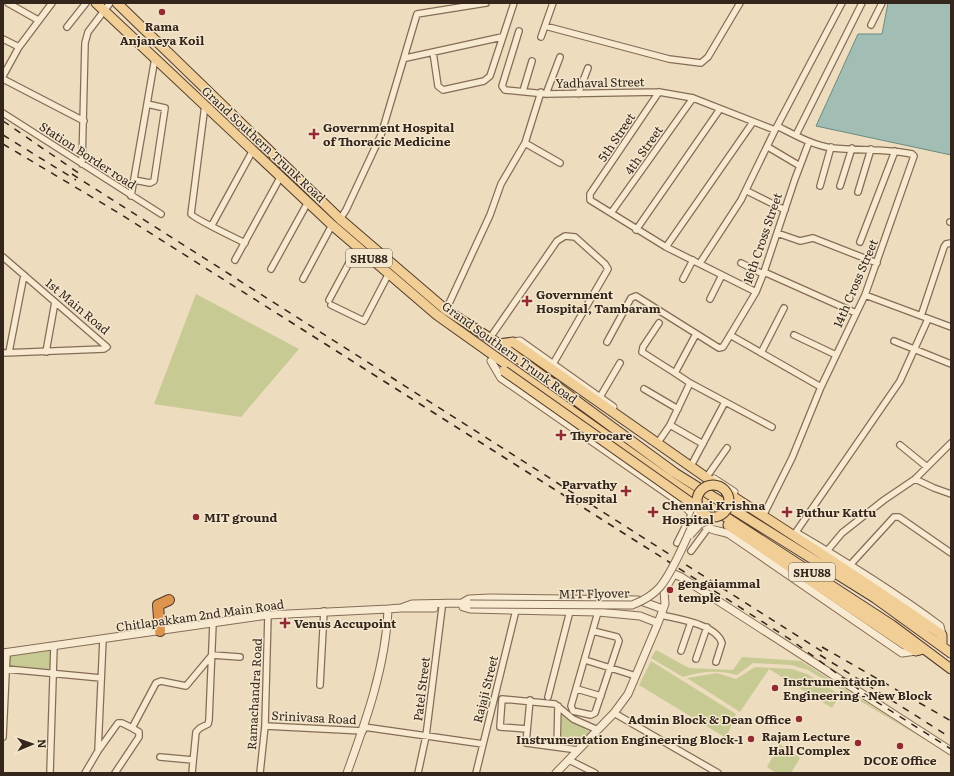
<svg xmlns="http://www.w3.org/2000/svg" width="954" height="776" viewBox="0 0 954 776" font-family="Literata,serif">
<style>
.green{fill:#c8ca93}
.water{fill:#a2beb4;stroke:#698c81}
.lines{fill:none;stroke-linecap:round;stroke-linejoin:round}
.minor-casing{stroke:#856c57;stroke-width:8}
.tertiary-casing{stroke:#856c57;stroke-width:9}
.primary-casing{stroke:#523b2c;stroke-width:11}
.motorway-casing{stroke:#523b2c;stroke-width:12}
.minor{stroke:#f8ead1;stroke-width:5.5}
.tertiary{stroke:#f8ead1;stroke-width:7}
.primary{stroke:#f0ce96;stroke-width:9}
.motorway{stroke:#dc944f;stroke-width:10}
.rail{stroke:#34261c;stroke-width:1.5;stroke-dasharray:7 7;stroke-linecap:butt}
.tertiary-bridge-casing{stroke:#856c57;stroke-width:9;stroke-linecap:butt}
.primary-bridge-casing{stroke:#523b2c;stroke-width:11;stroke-linecap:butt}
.tertiary-bridge{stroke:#f8ead1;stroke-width:7}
.primary-bridge{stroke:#f0ce96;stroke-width:9}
.poi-dot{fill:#932931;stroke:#f4e7ce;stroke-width:1.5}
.labels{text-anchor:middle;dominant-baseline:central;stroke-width:3;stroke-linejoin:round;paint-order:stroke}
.shield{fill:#f4e7ce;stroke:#6e6051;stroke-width:1}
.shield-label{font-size:11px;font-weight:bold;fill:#34261c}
.poi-label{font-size:12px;font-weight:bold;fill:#34261c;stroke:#f4e7ce;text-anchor:start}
.street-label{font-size:12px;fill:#34261c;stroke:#f4e7ce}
</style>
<rect width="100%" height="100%" fill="#eddcbe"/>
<!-- green -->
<path class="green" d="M196,294L299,349L241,417L154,404Z
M50,649L51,671L10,667V654Z
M656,650L689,668L733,670L742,657L801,661L929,742L808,670L791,665L753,663L737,675C716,670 704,671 683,677L651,658Z
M651,661L736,714L726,738L639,685Z
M755,667L792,669L807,674L840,695L832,708L769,669L740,712L687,678L717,673L736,679Z
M562,714L590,732L576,746H561Z
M780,744L800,758L791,773H776L767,767Z"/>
<!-- water -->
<path class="water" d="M888,3H951V155L816,126L858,34H882Z"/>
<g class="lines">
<defs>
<path id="minor" d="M8,3L38,20
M871,25L882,3
M545,26L669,59L701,63L708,57L740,3
M67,27L86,3
M519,31L502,86L505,90L546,94L659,92L693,98L775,130
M541,37L553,3
M3,39L19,47
M433,52L438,86L443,90L484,81L490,76L514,3
M406,58L502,37
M3,76L19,47L52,3
M3,79L84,121
M523,91L532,61
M659,92L590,194V200L666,247L756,292
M546,94L560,57
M578,94L588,68
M205,105L191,214C193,218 237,239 245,243
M3,113L161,214
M796,135L862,3
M525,143L560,163
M768,147L800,166
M82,164L85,43L88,32L110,3
M134,180L150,183L154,181L165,108L147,104
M820,186L831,147
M840,186L852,148
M749,192L785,210
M858,192L871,149
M131,196L155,58
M611,213L693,98
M340,219L346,210L381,135L417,14L486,3
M950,222H951
M212,225L253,150
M636,230L720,109
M777,233L800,241L813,238L877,263
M860,242L895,151
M666,247L753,122
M3,257L107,347L104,349L3,353
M235,260L281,176
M700,263L741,200L775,130L842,3
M741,263L763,274
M271,269L308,202
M764,272L856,313
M303,279L332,225
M683,279L693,260
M865,295L951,327
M710,299L722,275
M329,300L357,248
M331,305L364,321L388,275
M446,310L490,215L501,184L525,143L541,92
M921,316L944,247L946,244L951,243
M659,323L643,347L642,352L675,373
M696,334L675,373L690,383L772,427
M730,335L821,387
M794,335L836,355
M490,338L557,241L565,236L575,237L605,264L608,269L553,364
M894,341L951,364
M607,342L631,298L636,296L719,348L723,347L756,292L764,272L795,179L809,142
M9,352L24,275
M46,352L55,302
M761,353L784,308
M644,389L678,409
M600,397L620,363
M670,425L703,444
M659,441L670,425L690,383
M900,445L927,467
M692,464L725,402
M708,475L727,448
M915,479L934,488L951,494
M765,512L792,458L821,387L865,295L914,156L912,154C885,148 859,151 832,148C812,145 795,135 777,126
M796,532L900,381L928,319
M677,543L691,515
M691,551L708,528
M827,551L842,533L884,500L915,479L951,443
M851,564L894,517H899L951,553
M661,615C678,619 716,624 722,643L716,662
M593,631L617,637L619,641L595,713L591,715L573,711L571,706L598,612
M681,651L691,622
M696,659L707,627
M585,660L636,676
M6,669L101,678
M320,685L324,611
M577,689L601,696
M548,697L570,611
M530,700L526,743L578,750
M614,713L718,773
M265,726L363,731
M364,727L483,744
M527,729L500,727L502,699L555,704L573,719L598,730
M3,737L7,652
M557,747L558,706
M98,751L103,639
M160,757L193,760
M569,760L595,773
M50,773L54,646
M85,773L98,751L118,723H122L132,728L156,683L161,681L186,686L212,655L240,657
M115,773L139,737V732L132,728
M192,773L196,732L200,728L208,724L209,720L213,623
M260,773L265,726L268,615
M418,773L426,736L442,608
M476,773L516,610"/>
<path id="tertiary" d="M513,342L520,341L613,407
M491,361L501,378L681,503C691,511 696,521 707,527C713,531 722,531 729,534L902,653L916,651
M714,479L734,492
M796,533C846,562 894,592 940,626L942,635
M462,603L469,599L490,598L638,600L663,609
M463,607L470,609L598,612L640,616L658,623
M403,608H434
M3,653L268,615L388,609L401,608L412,604L462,603L470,604
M347,773C366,721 386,665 388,609
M556,773L614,713L628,694L658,623L665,604L664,591L674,574L681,577L951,751"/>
<path id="primary" d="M96,3L332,225L437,315L669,480L892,625L951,669
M117,3L340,219L446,310L499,344L675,473L875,598L951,653
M499,344L513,342L717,485
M726,492C799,539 871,585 942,635V646
M728,525L904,644L916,651L924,649"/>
<path id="motorway" d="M160,631L158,605L169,600"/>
</defs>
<!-- minor casing -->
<use href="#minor" class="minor-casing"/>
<!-- tertiary casing -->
<use href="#tertiary" class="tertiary-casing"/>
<!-- primary casing -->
<use href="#primary" class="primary-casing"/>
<!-- motorway casing -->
<use href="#motorway" class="motorway-casing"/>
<!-- minor -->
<use href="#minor" class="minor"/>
<!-- tertiary -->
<use href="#tertiary" class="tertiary"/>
<!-- primary -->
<use href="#primary" class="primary"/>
<!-- motorway -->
<use href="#motorway" class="motorway"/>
<!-- rail -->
<path class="rail" d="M3,121L80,174
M3,135L76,180
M3,144L122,215L669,562L791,640L872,699L951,749
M72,174L826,654
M822,647L951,721
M820,655L951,738"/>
<defs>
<path id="tertiary-bridge" d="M690,535L700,524L713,518
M470,604L632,605C643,601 652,596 660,587C673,572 691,529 699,510"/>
<path id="primary-bridge" d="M504,371L697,507
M697 501a16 16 0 1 1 32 0a16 16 0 1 1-32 0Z"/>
</defs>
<!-- tertiary-bridge casing -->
<use href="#tertiary-bridge" class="tertiary-bridge-casing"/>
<!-- primary-bridge casing -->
<use href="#primary-bridge" class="primary-bridge-casing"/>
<!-- tertiary-bridge -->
<use href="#tertiary-bridge" class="tertiary-bridge"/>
<!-- primary-bridge -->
<use href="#primary-bridge" class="primary-bridge"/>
</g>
<!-- markers -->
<g class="poi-dot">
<circle cx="162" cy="12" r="4"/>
<path d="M312 128h4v4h4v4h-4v4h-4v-4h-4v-4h4z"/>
<path d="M525 295h4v4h4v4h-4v4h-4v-4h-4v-4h4z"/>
<path d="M559 429h4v4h4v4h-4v4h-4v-4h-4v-4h4z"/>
<path d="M624 485h4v4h4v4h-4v4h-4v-4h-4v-4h4z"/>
<path d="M651 506h4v4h4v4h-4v4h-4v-4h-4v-4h4z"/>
<path d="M785 506h4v4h4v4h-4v4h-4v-4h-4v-4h4z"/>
<circle cx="196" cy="517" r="4"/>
<circle cx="670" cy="590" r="4"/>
<path d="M283 617h4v4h4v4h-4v4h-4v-4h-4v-4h4z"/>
<circle cx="775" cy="688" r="4"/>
<circle cx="799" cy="719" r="4"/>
<circle cx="751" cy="739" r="4"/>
<circle cx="858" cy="743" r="4"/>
<circle cx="900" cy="746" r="4"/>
</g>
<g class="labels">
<!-- shield labels -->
<g class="shield">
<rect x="346" y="249" width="46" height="18" rx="3"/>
<rect x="789" y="563" width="46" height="18" rx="3"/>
</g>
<g class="shield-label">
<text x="369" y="258">SHU88</text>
<text x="812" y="572">SHU88</text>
</g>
<!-- poi labels -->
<g class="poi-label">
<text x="162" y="26" text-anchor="middle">Rama<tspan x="162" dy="14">Anjaneya Koil</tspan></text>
<text x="323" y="127">Government Hospital<tspan x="323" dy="14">of Thoracic Medicine</tspan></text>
<text x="536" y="294">Government<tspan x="536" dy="14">Hospital, Tambaram</tspan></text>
<text x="570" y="435">Thyrocare</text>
<text x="617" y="484" text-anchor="end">Parvathy<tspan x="617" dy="14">Hospital</tspan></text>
<text x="662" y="505">Chennai Krishna<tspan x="662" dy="14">Hospital</tspan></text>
<text x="796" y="512">Puthur Kattu</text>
<text x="204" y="517">MIT ground</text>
<text x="678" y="583">gengaiammal<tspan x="678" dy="14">temple</tspan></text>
<text x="294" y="623">Venus Accupoint</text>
<text x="783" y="681">Instrumentation<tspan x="783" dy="14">Engineering - New Block</tspan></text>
<text x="791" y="719" text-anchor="end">Admin Block &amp; Dean Office</text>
<text x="850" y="736" text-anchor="end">Rajam Lecture<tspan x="850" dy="14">Hall Complex</tspan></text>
<text x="743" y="739" text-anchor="end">Instrumentation Engineering Block-1</text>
<text x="900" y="760" text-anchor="middle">DCOE Office</text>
</g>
<!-- street labels -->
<g class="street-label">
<text transform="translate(600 82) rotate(-1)">Yadhaval Street</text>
<text transform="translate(616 137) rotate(-56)">5th Street</text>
<text transform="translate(264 144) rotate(43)">Grand Southern Trunk Road</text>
<text transform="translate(643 150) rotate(-55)">4th Street</text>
<text transform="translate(88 155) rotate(33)">Station Border road</text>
<text transform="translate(762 238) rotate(-71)">16th Cross Street</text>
<text transform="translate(855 283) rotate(-67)">14th Cross Street</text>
<text transform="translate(78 306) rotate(40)">1st Main Road</text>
<text transform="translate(510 352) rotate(36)">Grand Southern Trunk Road</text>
<text transform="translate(594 593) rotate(-1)">MIT Flyover</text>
<text transform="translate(200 615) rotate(-8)">Chitlapakkam 2nd Main Road</text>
<text transform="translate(421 689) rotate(-83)">Patel Street</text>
<text transform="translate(485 689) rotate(-76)">Rajaji Street</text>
<text transform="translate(254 694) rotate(-87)">Ramachandra Road</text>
<text transform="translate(314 717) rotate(3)">Srinivasa Road</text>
</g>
</g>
<!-- border -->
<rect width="954" height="776" fill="none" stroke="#34261c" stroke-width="8"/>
<!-- north arrow -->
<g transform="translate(32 744) rotate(88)" stroke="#f4e7ce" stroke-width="3" paint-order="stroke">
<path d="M0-3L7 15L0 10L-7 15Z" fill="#34261c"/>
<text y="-6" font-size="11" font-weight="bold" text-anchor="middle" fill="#34261c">N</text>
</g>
</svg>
